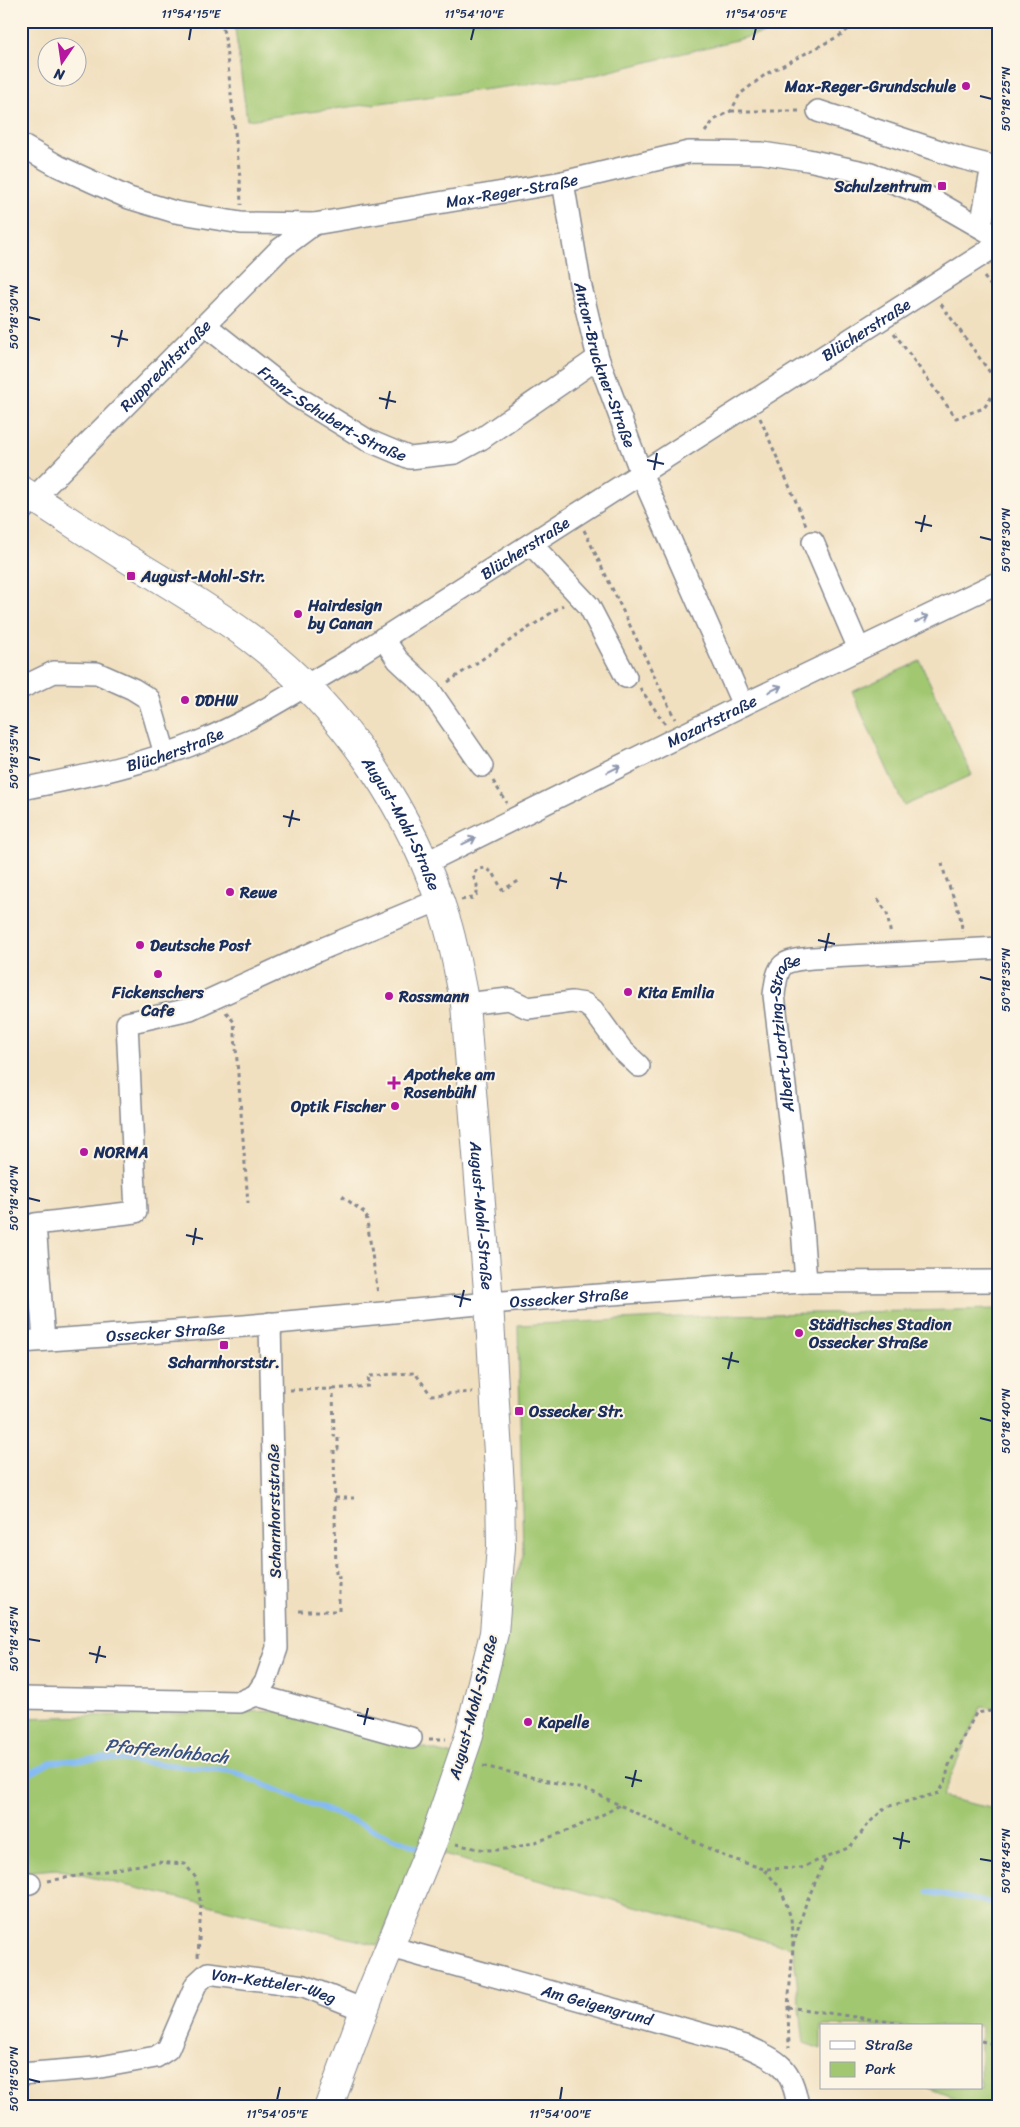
<svg xmlns="http://www.w3.org/2000/svg" width="1020" height="2127" viewBox="0 0 1020 2127" font-family="Sriracha,sans-serif">
<style>
.green{fill:#a1c771;stroke:#5e7b68}
.lines{fill:none;stroke-linecap:round;stroke-linejoin:round}
.stream{stroke:#85bbf4;stroke-width:5.5}
.minor-casing{stroke:#86888f;stroke-width:24}
.major-casing{stroke:#86888f;stroke-width:30}
.path{stroke:#86888f;stroke-width:3;stroke-dasharray:4 4;stroke-linecap:butt}
.minor{stroke:#fff;stroke-width:21}
.major{stroke:#fff;stroke-width:28}
.oneway{stroke:#8d97ae}
.ticks{fill:none;stroke:#1b2f5e;stroke-width:2}
.poi-dot{fill:#b5179e;stroke:#fcf5e5;stroke-width:2}
.labels{text-anchor:middle;dominant-baseline:central;stroke-width:4;stroke-linejoin:round;paint-order:stroke}
.poi-label{font-size:16px;font-weight:bold;fill:#1b2f5e;stroke:#fcf5e5;text-anchor:start}
.street-label{font-size:16px;fill:#1b2f5e;stroke:#fcf5e5}
.water-label{font-size:18px;font-style:italic;fill:#365284;stroke:#fcf5e5}
.neatline{fill:none;stroke:#1b2f5e;stroke-width:2}
.ticks-label{font-size:12px;text-anchor:middle;fill:#1b2f5e}
</style>
<rect width="100%" height="100%" fill="#fcf5e5"/>
<filter id="ink" filterUnits="userSpaceOnUse"><feTurbulence type="fractalNoise" baseFrequency=".02" numOctaves="2"/><feDisplacementMap in="SourceGraphic" scale="10" xChannelSelector="R" yChannelSelector="G"/><feConvolveMatrix kernelMatrix="1 2 1 2 8 2 1 2 1" color-interpolation-filters="sRGB"/></filter>
<filter id="wash" filterUnits="userSpaceOnUse"><feTurbulence type="fractalNoise" baseFrequency=".0096" numOctaves="4" result="noise"/><feDisplacementMap in="SourceGraphic" scale="20" xChannelSelector="R" yChannelSelector="G"/><feGaussianBlur stdDeviation="1.12" result="paint"/><feColorMatrix in="noise" values="0 0 0 0 0 0 0 0 0 0 0 0 0 0 0 0 0 1.4 0 .05"/><feComposite in="paint" operator="in"/></filter>
<g filter="url(#wash)">
<rect width="100%" height="100%" fill="#f1e0c0"/>
<!-- green -->
<path class="green" d="M234,21H813L591,76L247,120Z
M920,661L972,775L904,806L852,692Z
M999,1309V1710L981,1707L942,1797L999,1810V2106H976L928,2088H981V2026H821V2049L804,2043L793,1948L421,1849L378,1945L56,1869L21,1872V1718L279,1711L456,1756L523,1555L518,1325L722,1315Z"/>
<g class="lines">
<!-- stream -->
<path class="stream" d="M21,1779L51,1762L103,1758L231,1771L419,1848
M928,1892L999,1904"/>
</g>
</g>
<g filter="url(#ink)">
<g class="lines">
<defs>
<g id="minor">
<path d="M818,111L961,158L992,166L981,226"/>
<path id="s1" d="M21,145L58,166L93,182L129,198L175,212L241,223L314,224L563,182L689,152L762,153L808,160L868,173L921,193L999,238"/>
<path id="s2" d="M563,182L580,283L598,358L641,473L743,705"/>
<path id="s3" d="M205,325L294,395L367,440L410,458L455,453L481,439L598,358"/>
<path id="s4" d="M21,511L279,250L314,224"/>
<path d="M813,542L859,649"/>
<path d="M531,544L589,606L626,677"/>
<path d="M383,638L398,660L429,689L482,766"/>
<path d="M21,688L54,672L97,673L133,689L149,699L165,754"/>
<path id="s5" d="M21,789C81,777 144,765 201,741C253,720 302,687 351,659L999,244"/>
<path id="s6" d="M425,863L743,705L999,582"/>
<path d="M465,1004L509,999L528,1008L572,1002L585,1004L593,1010L622,1050L639,1066"/>
<path id="s7" d="M806,1282L802,1227L774,995C778,962 781,961 812,958L999,948"/>
<path d="M44,1340L35,1224L136,1212L127,1023L190,1009L317,951L439,900"/>
<path id="s8" d="M21,1342L244,1326L489,1303L723,1286L806,1282L999,1281"/>
<path d="M256,1695L266,1680L277,1648L270,1323"/>
<path d="M21,1698L240,1702L256,1695L411,1738"/>
<path d="M21,1884L30,1883"/>
<path id="s9" d="M390,1947L746,2046C779,2061 792,2067 798,2106"/>
<path id="s10" d="M21,2074L95,2068L156,2057L168,2049L196,1984L208,1973L304,1986L364,2010"/>
</g>
<g id="major">
<path id="s11" d="M21,490C60,514 97,540 136,564C175,588 216,612 253,640C345,710 413,813 447,923C455,949 459,977 465,1004L489,1303L500,1487L501,1547L494,1633L468,1739L434,1839L369,1997L329,2106"/>
</g>
</defs>
<!-- minor casing -->
<use href="#minor" class="minor-casing"/>
<!-- major casing -->
<use href="#major" class="major-casing"/>
<!-- path -->
<path class="path" d="M221,21L225,38L240,178L241,205
M731,111H800
M705,132L714,120L731,111L740,94L766,74L839,36L860,21
M984,277L999,296
M941,304L999,385
M894,333L956,418L984,408L999,386
M760,418L806,525
M584,530L675,719
M448,682L563,605
M640,688L665,724
M493,781L507,803
M942,863C946,886 962,908 962,932
M878,899L887,913L891,936
M461,900L473,898L477,894V885L473,876L477,869L486,868L494,874L502,890L519,881
M226,1012L234,1022L248,1203
M342,1196L366,1214L378,1294
M333,1389L369,1386L368,1376L415,1373L431,1395L473,1392
M290,1390L333,1389L334,1436H338V1449H334L336,1577H339V1611H295
M335,1498H354
M429,1739H446
M483,1766L591,1791L724,1856L764,1869L801,1868L826,1857L850,1847L870,1822L886,1807L939,1793L945,1782L949,1765L976,1713L999,1710
M456,1844C468,1847 481,1850 494,1850C529,1849 590,1823 620,1805
M765,1870L781,1889L791,1918L793,1948L788,2007L789,2048
M48,1881L157,1862L185,1864L196,1878L201,1905L198,1957
M793,1946L806,1903L826,1858
M788,2007L916,2026
M981,2041L999,2045"/>
<!-- minor -->
<use href="#minor" class="minor"/>
<!-- major -->
<use href="#major" class="major"/>
</g>
<!-- one-way arrows -->
<defs><path id="oneway-shaft" d="M-6 0H5M1.5-3L5.5 0L1.5 3" fill="none" stroke-width="1.6" stroke-linecap="round" stroke-linejoin="round" transform="scale(1.25)"/></defs>
<g class="oneway">
<use href="#oneway-shaft" transform="translate(922 619) rotate(-26)"/>
<use href="#oneway-shaft" transform="translate(775 689) rotate(-26)"/>
<use href="#oneway-shaft" transform="translate(614 769) rotate(-26)"/>
<use href="#oneway-shaft" transform="translate(469 841) rotate(-26)"/>
</g>
</g>
<!-- ticks -->
<path class="ticks" d="M189,40L191,28M471,40L474,28M753,40L756,28M980,96L992,99M28,317L40,320M111,336L128,340M118,347L122,330M379,398L396,402M386,409L390,391M647,460L664,464M654,470L657,453M915,522L932,526M921,532L925,515M980,537L992,540M28,757L40,760M283,816L300,820M289,827L293,810M550,878L567,882M557,889L561,872M818,940L835,944M825,951L829,933M980,977L992,980M28,1198L40,1201M186,1235L203,1239M193,1245L196,1228M454,1296L471,1300M460,1307L464,1290M722,1358L739,1362M728,1369L732,1352M980,1418L992,1421M28,1639L40,1641M89,1653L106,1657M96,1663L100,1646M357,1715L374,1719M364,1725L368,1708M625,1777L642,1781M632,1787L636,1770M893,1838L910,1842M900,1849L903,1832M980,1859L992,1861M28,2079L40,2082M277,2100L280,2087M560,2100L562,2087"/>
<!-- markers -->
<g class="poi-dot">
<circle cx="966" cy="86" r="5"/>
<rect x="937" y="181" width="10" height="10" rx="2.5"/>
<rect x="126" y="571" width="10" height="10" rx="2.5"/>
<circle cx="298" cy="614" r="5"/>
<circle cx="185" cy="700" r="5"/>
<circle cx="230" cy="892" r="5"/>
<circle cx="140" cy="945" r="5"/>
<circle cx="158" cy="974" r="5"/>
<circle cx="628" cy="992" r="5"/>
<circle cx="389" cy="996" r="5"/>
<path d="M391.5 1075.5h5v5h5v5h-5v5h-5v-5h-5v-5h5z"/>
<circle cx="395" cy="1106" r="5"/>
<circle cx="84" cy="1152" r="5"/>
<circle cx="799" cy="1333" r="5"/>
<rect x="219" y="1340" width="10" height="10" rx="2.5"/>
<rect x="514" y="1406" width="10" height="10" rx="2.5"/>
<circle cx="528" cy="1722" r="5"/>
</g>
<g class="labels">
<!-- poi labels -->
<g class="poi-label">
<text x="956" y="86" text-anchor="end">Max-Reger-Grundschule</text>
<text x="932" y="186" text-anchor="end">Schulzentrum</text>
<text x="141" y="576">August-Mohl-Str.</text>
<text x="308" y="605">Hairdesign<tspan x="308" dy="18">by Canan</tspan></text>
<text x="195" y="700">DDHW</text>
<text x="240" y="892">Rewe</text>
<text x="150" y="945">Deutsche Post</text>
<text x="158" y="992" text-anchor="middle">Fickenschers<tspan x="158" dy="18">Cafe</tspan></text>
<text x="638" y="992">Kita Emilia</text>
<text x="399" y="996">Rossmann</text>
<text x="404" y="1074">Apotheke am<tspan x="404" dy="18">Rosenbühl</tspan></text>
<text x="385" y="1106" text-anchor="end">Optik Fischer</text>
<text x="94" y="1152">NORMA</text>
<text x="809" y="1324">Städtisches Stadion<tspan x="809" dy="18">Ossecker Straße</tspan></text>
<text x="224" y="1362" text-anchor="middle">Scharnhorststr.</text>
<text x="529" y="1411">Ossecker Str.</text>
<text x="538" y="1722">Kapelle</text>
</g>
<!-- street labels -->
<g class="street-label">
<text stroke="none"><textPath href="#s1" startOffset="509">Max-Reger-Straße</textPath></text>
<text stroke="none"><textPath href="#s5" startOffset="969">Blücherstraße</textPath></text>
<text stroke="none"><textPath href="#s2" startOffset="188">Anton-Bruckner-Straße</textPath></text>
<text stroke="none"><textPath href="#s4" startOffset="205">Rupprechtstraße</textPath></text>
<text stroke="none"><textPath href="#s3" startOffset="156">Franz-Schubert-Straße</textPath></text>
<text stroke="none"><textPath href="#s5" startOffset="564">Blücherstraße</textPath></text>
<text stroke="none"><textPath href="#s6" startOffset="320">Mozartstraße</textPath></text>
<text stroke="none"><textPath href="#s5" startOffset="159">Blücherstraße</textPath></text>
<text stroke="none"><textPath href="#s11" startOffset="515">August-Mohl-Straße</textPath></text>
<text stroke="none"><textPath href="#s7" startOffset="255">Albert-Lortzing-Straße</textPath></text>
<text stroke="none"><textPath href="#s11" startOffset="920">August-Mohl-Straße</textPath></text>
<text stroke="none"><textPath href="#s8" startOffset="550">Ossecker Straße</textPath></text>
<text stroke="none"><textPath href="#s8" startOffset="145">Ossecker Straße</textPath></text>
<text transform="translate(274 1511) rotate(-91)">Scharnhorststraße</text>
<text transform="translate(473 1707) rotate(-75)">August-Mohl-Straße</text>
<text stroke="none"><textPath href="#s10" startOffset="305">Von-Ketteler-Weg</textPath></text>
<text stroke="none"><textPath href="#s9" startOffset="215">Am Geigengrund</textPath></text>
</g>
<!-- water labels -->
<g class="water-label">
<text transform="translate(167 1751) rotate(6)">Pfaffenlohbach</text>
</g>
</g>
<!-- margin -->
<rect width="1020" height="2127" fill="none" stroke="#fcf5e5" stroke-width="55"/>
<!-- legend -->
<rect x="820" y="2024" width="162" height="65" fill="#fcf5e5" stroke="#a2a6af"/>
<rect x="830" y="2041" width="25" height="8" fill="#ffffff" stroke="#a2a6af"/>
<text x="865" y="2050" font-size="15" fill="#1b2f5e">Straße</text>
<rect x="830" y="2062" width="25" height="15" fill="#a1c771" stroke="#a2a6af"/>
<text x="865" y="2074" font-size="15" fill="#1b2f5e">Park</text>
<!-- north arrow -->
<g transform="translate(62 62) rotate(193)"><circle r="24" fill="#fcf5e5" stroke="#a2a6af"/>
<path d="M0-4L9 19L0 12L-9 19Z" fill="#b5179e"/>
<text y="-8" font-size="14" font-weight="bold" text-anchor="middle" fill="#1b2f5e">N</text>
</g>
<rect x="28" y="28" width="964" height="2072" class="neatline"/>
<g class="ticks-label">
<text x="191" y="18">11°54'15"E</text>
<text x="474" y="18">11°54'10"E</text>
<text x="756" y="18">11°54'05"E</text>
<text transform="translate(1006 99) rotate(-90)" y="4">50°18'25"N</text>
<text transform="translate(14 317) rotate(-90)" y="4">50°18'30"N</text>
<text transform="translate(1006 540) rotate(-90)" y="4">50°18'30"N</text>
<text transform="translate(14 757) rotate(-90)" y="4">50°18'35"N</text>
<text transform="translate(1006 980) rotate(-90)" y="4">50°18'35"N</text>
<text transform="translate(14 1198) rotate(-90)" y="4">50°18'40"N</text>
<text transform="translate(1006 1421) rotate(-90)" y="4">50°18'40"N</text>
<text transform="translate(14 1639) rotate(-90)" y="4">50°18'45"N</text>
<text transform="translate(1006 1861) rotate(-90)" y="4">50°18'45"N</text>
<text transform="translate(14 2079) rotate(-90)" y="4">50°18'50"N</text>
<text x="277" y="2118">11°54'05"E</text>
<text x="560" y="2118">11°54'00"E</text>
</g>
</svg>
